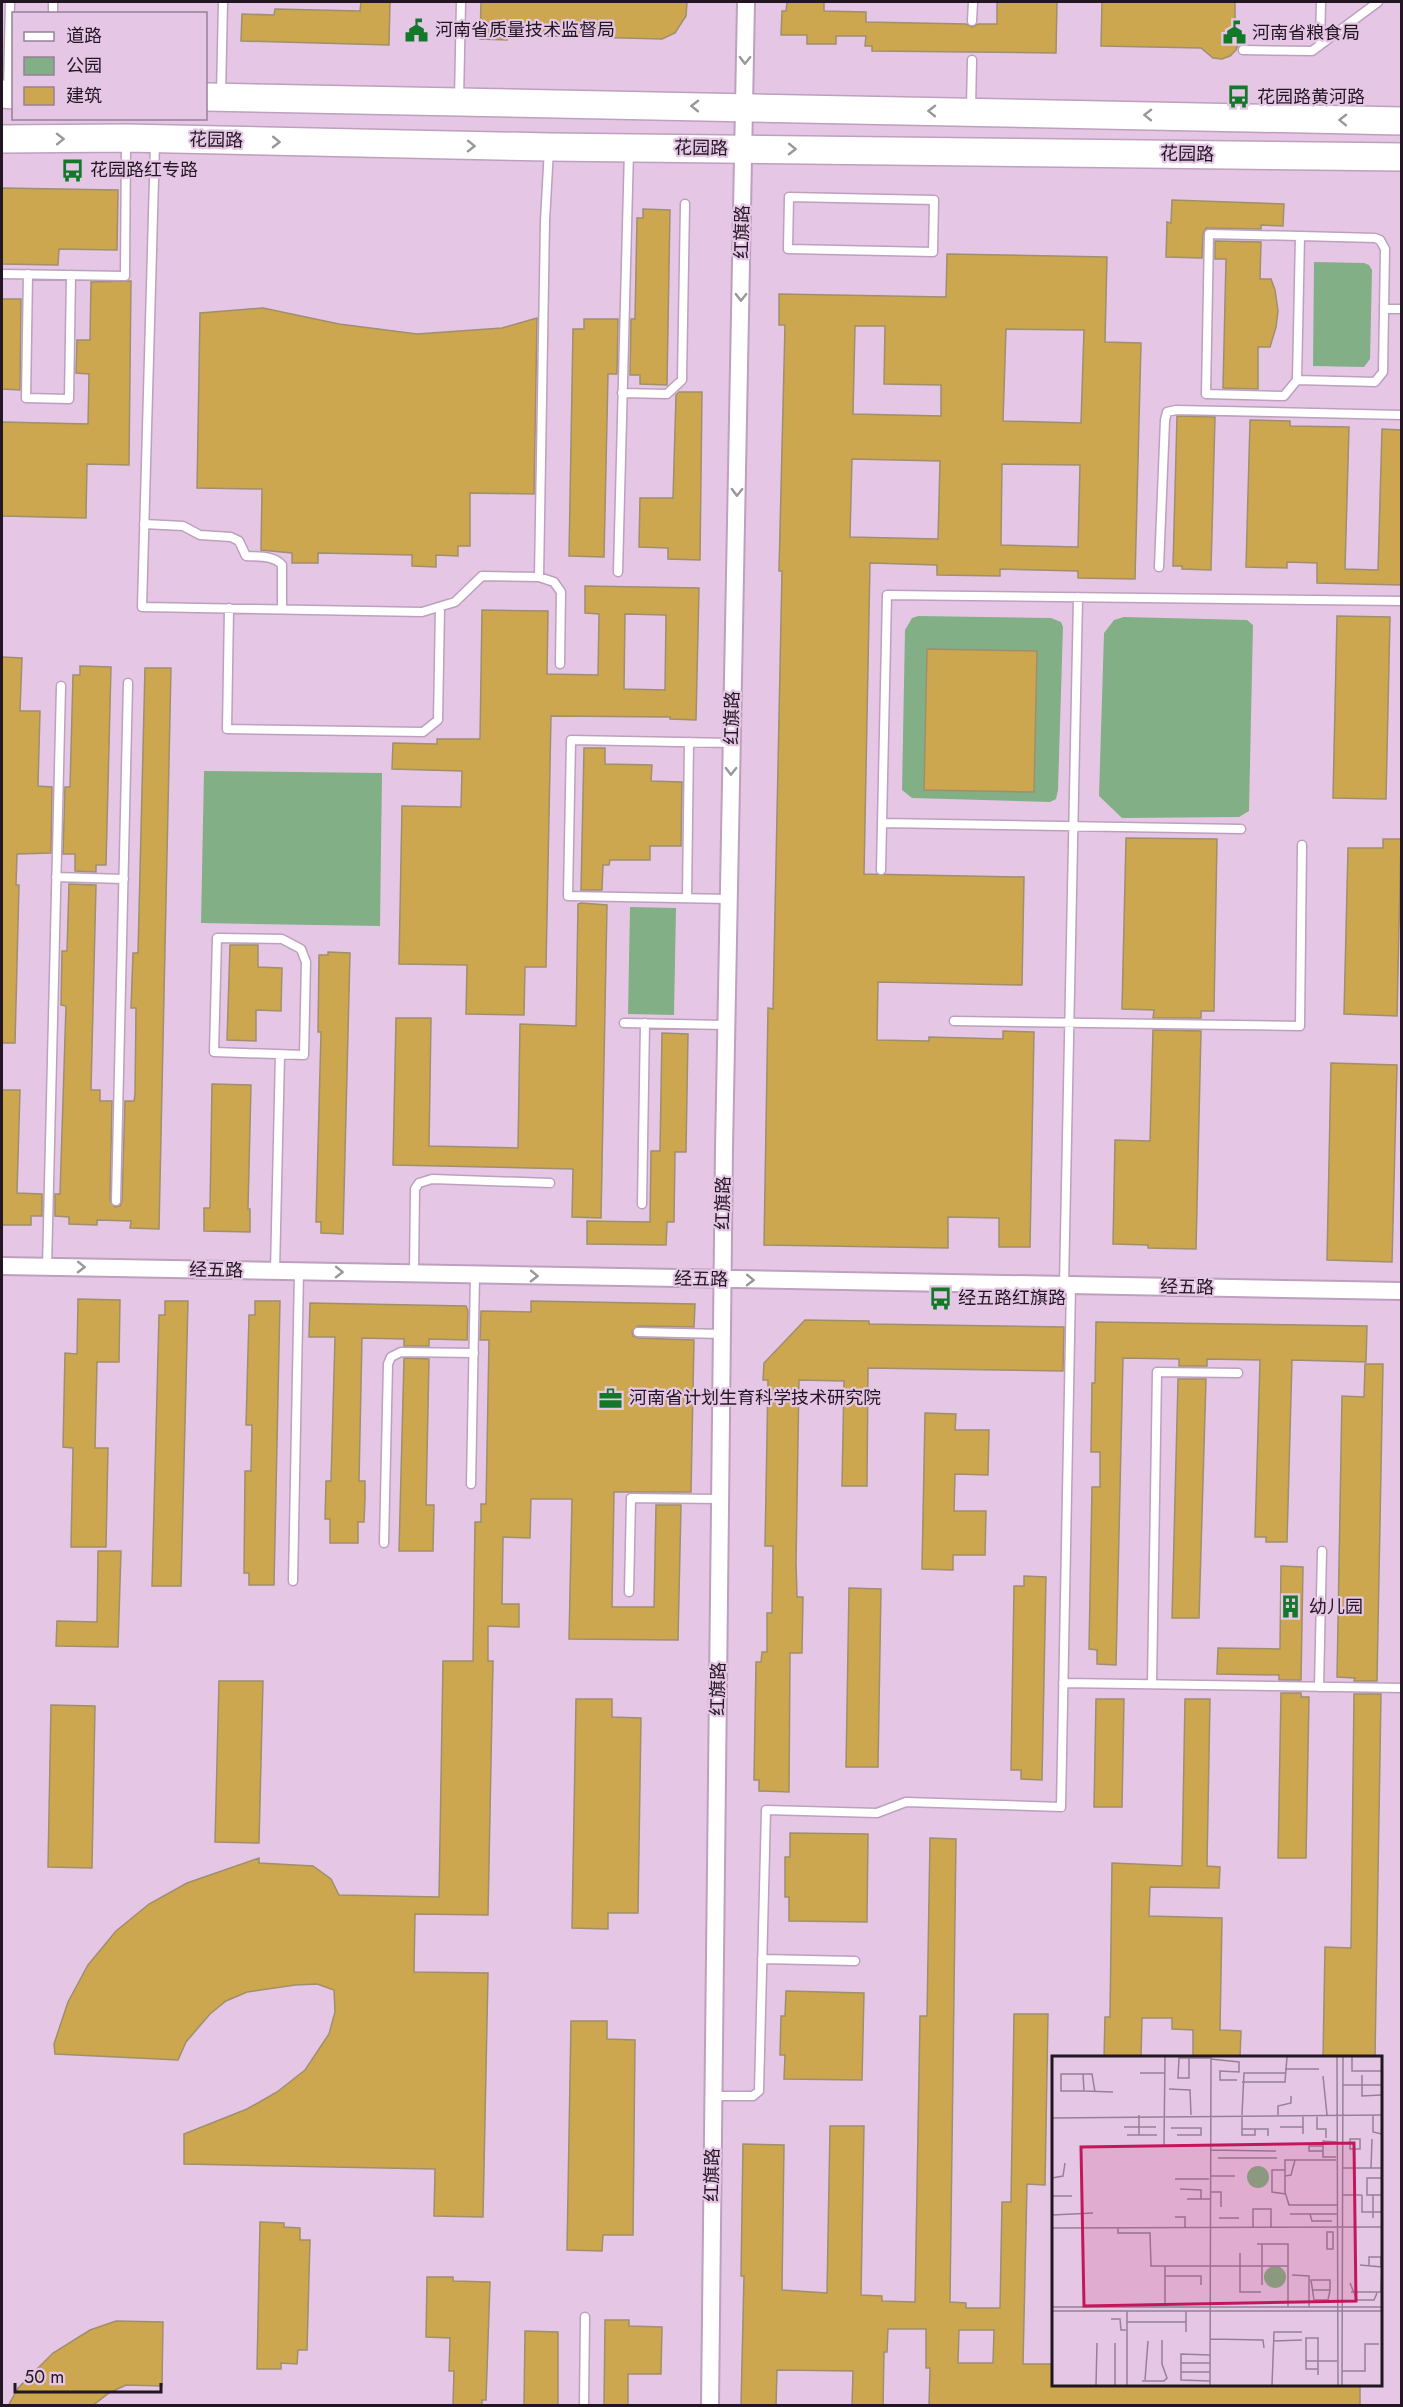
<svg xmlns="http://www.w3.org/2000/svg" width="1403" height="2407" viewBox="0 0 1403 2407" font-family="Jost,'Noto Sans SC',sans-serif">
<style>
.green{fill:#83af86;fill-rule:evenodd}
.building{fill:#cca74f;stroke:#9f8f6c;stroke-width:1.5;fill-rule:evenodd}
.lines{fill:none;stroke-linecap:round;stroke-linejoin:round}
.lane-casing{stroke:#bda0bd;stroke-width:11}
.street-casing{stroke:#bda0bd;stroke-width:20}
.primary-casing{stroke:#bda0bd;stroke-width:30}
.lane{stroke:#fff;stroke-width:8}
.street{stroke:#fff;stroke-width:16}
.primary{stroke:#fff;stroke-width:27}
.oneway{stroke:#9b969b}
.labels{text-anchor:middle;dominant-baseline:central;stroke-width:4.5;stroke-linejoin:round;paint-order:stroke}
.poi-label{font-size:18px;fill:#211621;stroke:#e5c7e5;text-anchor:start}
.street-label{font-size:18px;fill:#211621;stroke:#e5c7e5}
.inset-road{fill:none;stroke:#978097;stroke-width:1.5}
.view{fill:#c2185b;fill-opacity:0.15;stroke:#c2185b;stroke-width:3}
.inset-edge{fill:none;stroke:#211621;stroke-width:3}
</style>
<rect width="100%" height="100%" fill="#e5c7e5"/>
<!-- green -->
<path class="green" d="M1314,262L1364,263L1369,265L1372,270L1370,359L1364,367L1313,366Z
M918,616L1051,618L1061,622L1063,627L1058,790L1056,799L1050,802L912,798L902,790L905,630L912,618ZM927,649L1036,651L1034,792L925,790Z
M1124,617L1247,620L1253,625L1249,811L1239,817L1122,818L1099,796L1104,633L1114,620Z
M204,771L382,773L380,926L201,923Z
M630,907L676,908L674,1015L628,1014Z"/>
<!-- building -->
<path class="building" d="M361,2H390L389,45L241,41L242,14L274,15L275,9L360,11Z
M481,2H687L686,16L675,33L662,39L507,35V40L480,39Z
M787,2H824V11L866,12V22L966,24L972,27L978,24H997V2H1057L1056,53L872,51V46H865L866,36H836V44H807V35H781L782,11H786Z
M1102,2H1235V26L1239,33V42L1236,50L1230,56L1222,59L1213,58L1201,48L1101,46Z
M2,188L118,190L117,250L59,249L58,265L2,264Z
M1172,200L1284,204L1283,226L1261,225V229L1206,228L1203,234L1202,258L1166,257L1167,222L1171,223Z
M643,209L670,210L667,385L640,384V375H630L631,319H635L637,218H643Z
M1215,241L1261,242L1260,279H1271L1275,290L1278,311L1276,327L1270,347H1258V389L1223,388L1226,259H1215Z
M947,254L1107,257L1105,342L1141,343L1135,579L1078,578V571L1000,569V576L937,575V565L870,563L864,874L1024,877L1022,985L878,982L877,1040L929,1041V1037L1003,1039V1031L1034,1032L1030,1247H999V1218L948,1217V1248L764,1245L768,1008L773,1009L782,571H779L785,325H779V294L946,297ZM855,326H885L884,384L941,385V416L853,414ZM1006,329L1084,330L1081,423L1003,421ZM852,459L940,461L938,539L850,537ZM1002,464L1080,465L1078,547L1001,545Z
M131,281L129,465L87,464L86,518L2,516V422L88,424L89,374L76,373L77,340H90L91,282Z
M2,299H21L20,390L2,389Z
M263,308L339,324L417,334L502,328L537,318L534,494L470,493V546H458V556L436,555V567L412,566V555L318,553V563H292V553L261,550L262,489L197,488L200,313Z
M584,319H618L617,374H608L604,557L569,556L573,329H584Z
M679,392H702L700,560L668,559V548L639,547L640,498H673L676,395Z
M1177,416L1215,417L1211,570L1182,569V566H1173Z
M1250,420L1290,421V426L1349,427L1345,569L1378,570L1382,429L1401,430V585L1317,583V563L1287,562V568L1246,567Z
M585,586L699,588L696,720L670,719V717L551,716L546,967H525L524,1015L466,1014L467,965L399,964L402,806L461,807L462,771L392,769L393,743L437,744V739H480L482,610L548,611L547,674L598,675L599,614L585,613ZM625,614L666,615L665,690L624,689Z
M1337,616L1390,617L1386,799L1333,798Z
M927,649L1037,651L1034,792L924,790Z
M2,657L22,658L20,711H40L38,786L52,787L51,853L17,854L16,885H19L15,1043H2Z
M80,666L111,667L106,865H96V872L75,871V854H63L65,787H70L73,675H80Z
M145,668H171L159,1229L130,1228L131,1221L97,1220V1225L69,1224V1217L55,1216V1194H60L66,1006L61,1005L62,951H67L69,884L96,885L91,1090H100V1101H112L110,1201L115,1207L120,1206L122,1201L125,1101H134L135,1094L136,1008H131L133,953H138Z
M584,748H605V764L652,765L651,781L682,782L681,846H650V860H610L609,865H603L602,890H581Z
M1126,838L1217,839L1214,1011H1201V1018H1153L1154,1010L1122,1009Z
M1383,839H1401L1397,1016L1344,1014L1348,848H1383Z
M581,903L607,905L601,1218L572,1217L573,1169L393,1165L396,1018H431L429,1146L518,1148L520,1024L576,1026L578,904Z
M230,945H258V967L282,968L281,1011L256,1010V1041L227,1040Z
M328,952L350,953L343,1234L321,1233V1222H316L321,1032H318L319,955H328Z
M1153,1030L1201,1031L1196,1249L1148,1248V1245L1113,1244L1115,1140L1150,1141Z
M662,1033L688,1034L686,1152H675L674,1222H667L666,1245L587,1244V1221L650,1222L651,1151H660Z
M1331,1063L1397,1065L1392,1262L1327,1260Z
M212,1084L251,1085L248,1209H250V1232L204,1231V1208H210Z
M2,1090H20L17,1193L42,1194V1216H31V1225H2Z
M78,1299L120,1300L119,1362H97L95,1448H108L106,1547H71L73,1448L63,1447L65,1353L77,1354Z
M165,1301H188L181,1586H152L159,1315H165Z
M255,1301H280L274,1585H249V1573H244L245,1471H251L252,1425H246L249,1315H255Z
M531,1301L695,1304L694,1327L638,1326L632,1331L633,1336L638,1338L694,1340L691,1492H614L612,1607H654L656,1505H681L678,1640L569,1639L572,1499H531L530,1538L503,1537L502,1604H519V1627L488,1626V1661H493L488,1915L415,1914L414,1972L488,1973L483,2217L434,2216L435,2169L184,2164V2134L247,2109L277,2092L305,2070L329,2034L335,2012L334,1990L317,1984L295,1985L247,1992L226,2001L210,2014L186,2042L178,2060L55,2054L54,2044L68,2002L88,1965L116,1931L149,1904L187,1883L259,1858V1863L313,1866L331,1879L339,1895L439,1897L443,1661H473L475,1522H481V1504H486L489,1340H480L481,1311L531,1312Z
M310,1303L466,1306L468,1311L467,1340L429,1339V1346H404V1339L362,1338L359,1481H365V1499L364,1522H358V1543H330V1519H325L326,1481H331L335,1337H309Z
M805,1320L869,1321V1324L1064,1327L1063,1371L868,1368L867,1486H842L844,1381L799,1380L796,1562L797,1597H803L802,1653H790L789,1792L759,1791V1780H754L756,1662H761L762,1652H767V1613H772L773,1546H765L768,1380H763L764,1363Z
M1096,1322L1367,1326L1366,1362L1292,1360L1287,1542H1266V1537H1255L1260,1360L1207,1359V1366H1179V1359L1123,1358L1116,1665L1097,1664V1650L1089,1649L1092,1487H1100V1452H1091L1092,1383H1095Z
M404,1358L429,1359L426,1505H434L433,1551H399Z
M1365,1364H1383L1377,1681H1354L1355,1678L1337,1677L1342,1396L1364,1397Z
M1178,1379H1206L1199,1618H1172Z
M925,1413L956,1414L955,1430H989L988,1475L955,1474L954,1511H986L985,1555H953V1570L922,1569Z
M98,1551H121L118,1647L56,1646L57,1621L97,1622Z
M1281,1566L1303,1567L1301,1680H1279V1675L1217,1674L1218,1648L1280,1649Z
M1024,1576L1046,1577L1042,1780L1021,1779V1770H1011L1014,1586H1024Z
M849,1588L881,1589L878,1767H846Z
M219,1681H263L259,1843L215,1842Z
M1281,1693H1301V1697H1309L1306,1858H1278Z
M1354,1694H1381L1375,2058H1323L1325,1947L1351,1948Z
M576,1699H612V1717L641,1718L638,1913H608V1929L572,1928Z
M1096,1699H1124L1122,1807H1094Z
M1185,1699H1210L1207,1866L1220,1867L1219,1888L1150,1887L1149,1916L1222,1918L1220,2030L1241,2031L1240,2058H1193V2030L1172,2029V2018H1142L1141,2058H1104L1105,2017H1110L1112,1863L1182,1866Z
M51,1705L95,1706L92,1868L48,1867Z
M790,1833L868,1834L867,1922L789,1921V1897H785V1857H790Z
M930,1838L956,1839L950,2302L966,2303V2308H1000L1002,2202H1011L1014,2014H1048L1045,2185L1027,2184L1023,2364H1053V2385H1360V2406H929L930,2368H926V2329H888L887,2352H884L883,2406H852L853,2371L777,2370L776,2406H741L744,2276H741L743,2144L784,2145L782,2290L827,2293L830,2126H864L861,2295L882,2296V2301L915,2302L920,2016H927ZM959,2330H994L993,2363H958Z
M786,1991L864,1993L862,2080L784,2079L785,2055H780L781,2016H785Z
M571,2021H607V2039L635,2040L633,2235H603L602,2251L567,2250Z
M260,2222L284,2223V2227L300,2228V2240H310L307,2350H298L297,2364L281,2363V2369H257Z
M427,2277H453V2281L490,2282L486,2400H482V2406H453L454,2371H449L450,2338L426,2337Z
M605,2320H629V2326L662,2327L661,2374H628V2406H604Z
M116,2321L163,2322L162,2386L126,2385L109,2393L92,2406H8L18,2388L53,2353L90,2330Z
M525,2331L558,2332V2406H524Z"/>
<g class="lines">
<defs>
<path id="lane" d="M53,14V2
M972,21L973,2
M1320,45L1321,2
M1243,50L1312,51L1378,2
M8,91L10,2
M221,94L223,2
M459,100L461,2
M971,108L972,60
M155,143L142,607L422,612L455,602L482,576L539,577L545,221L549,149
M789,197L934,200L933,252L788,249Z
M1209,234L1300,236L1297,380L1284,396L1206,394Z
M2,274L125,276L126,141
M28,274L26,398L69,399L71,275
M1384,309H1402
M1297,380L1375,382L1383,372L1385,249L1380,240L1375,238L1300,236
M622,393L667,394L682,380L685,204
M144,524L183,526L200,535L231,537L239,541L246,556C258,557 274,555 282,565V609
M1159,567L1165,420L1167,412L1176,410L1402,415
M618,572L629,150
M539,577L554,582L561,592L560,664
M229,608L227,729L423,732L438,720L440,607
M882,823L1241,829
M881,870L887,595L1402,601
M56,877L124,879
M687,898L689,742
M729,899L568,896L571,740L732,743
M217,938L282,939L301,949L306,962L304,1055L214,1052Z
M954,1021L1300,1026L1302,845
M624,1023L726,1025
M116,1201L128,683
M642,1204L645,1023
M47,1267L61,686
M275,1271L280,1054
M414,1274L415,1189L419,1183L432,1179L550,1183
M1064,1285L1078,597
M638,1332L722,1334
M471,1484L475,1275
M384,1543L388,1364L391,1357L401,1352L474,1353
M293,1581L299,1272
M629,1592L631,1498L720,1499
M1063,1683L1402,1688
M1152,1684L1157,1372L1238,1373
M1319,1687L1322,1551
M762,1959L855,1961
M713,2096H753L759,2091L766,1810L877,1813L906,1802L1061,1807L1071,1285
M584,2406L585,2317"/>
<path id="street" d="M2,1266L1402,1291
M710,2406L724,1148L746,2"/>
<path id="primary" d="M2,94L14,95
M206,97L1402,121
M2,139L126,138L549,147L1402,157"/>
</defs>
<!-- lane casing -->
<use href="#lane" class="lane-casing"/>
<!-- street casing -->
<use href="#street" class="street-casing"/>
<!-- primary casing -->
<use href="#primary" class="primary-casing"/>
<!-- lane -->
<use href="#lane" class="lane"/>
<!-- street -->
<use href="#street" class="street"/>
<!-- primary -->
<use href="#primary" class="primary"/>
</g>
<!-- one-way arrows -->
<defs><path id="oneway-chevron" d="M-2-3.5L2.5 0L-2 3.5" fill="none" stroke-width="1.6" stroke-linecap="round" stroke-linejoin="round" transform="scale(1.5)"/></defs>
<g class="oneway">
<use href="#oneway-chevron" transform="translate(745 60) rotate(91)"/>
<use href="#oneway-chevron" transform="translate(695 106) rotate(-179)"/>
<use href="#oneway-chevron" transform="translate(932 111) rotate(-179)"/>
<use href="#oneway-chevron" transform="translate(1148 115) rotate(-179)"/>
<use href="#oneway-chevron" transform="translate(1343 120) rotate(-179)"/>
<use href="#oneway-chevron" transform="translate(60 139) rotate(-1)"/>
<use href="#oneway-chevron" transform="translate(276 142) rotate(1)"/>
<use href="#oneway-chevron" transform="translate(471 146) rotate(1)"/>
<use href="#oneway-chevron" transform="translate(792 149) rotate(1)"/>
<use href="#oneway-chevron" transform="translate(741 297) rotate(91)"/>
<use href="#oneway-chevron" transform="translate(737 492) rotate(91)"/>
<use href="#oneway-chevron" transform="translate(731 771) rotate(91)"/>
<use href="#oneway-chevron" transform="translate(81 1267) rotate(1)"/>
<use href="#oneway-chevron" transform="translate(339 1272) rotate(1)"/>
<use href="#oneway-chevron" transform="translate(534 1276) rotate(1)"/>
<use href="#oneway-chevron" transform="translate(750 1280) rotate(1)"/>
</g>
<!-- icons -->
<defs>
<symbol id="civic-bare" viewBox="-9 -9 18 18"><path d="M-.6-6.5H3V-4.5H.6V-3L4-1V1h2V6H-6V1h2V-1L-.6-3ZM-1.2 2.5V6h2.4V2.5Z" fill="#14782a" stroke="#e5c7e5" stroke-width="2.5" paint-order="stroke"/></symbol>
<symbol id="bus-bare" viewBox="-9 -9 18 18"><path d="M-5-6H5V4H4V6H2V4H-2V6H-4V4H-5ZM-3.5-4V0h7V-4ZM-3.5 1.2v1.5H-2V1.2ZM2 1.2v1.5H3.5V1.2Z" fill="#14782a" stroke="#e5c7e5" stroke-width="2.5" paint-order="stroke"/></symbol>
<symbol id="office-bare" viewBox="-9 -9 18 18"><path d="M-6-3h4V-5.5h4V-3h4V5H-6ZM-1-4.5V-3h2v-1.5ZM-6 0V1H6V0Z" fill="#14782a" stroke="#e5c7e5" stroke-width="2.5" paint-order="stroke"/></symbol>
<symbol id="building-bare" viewBox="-9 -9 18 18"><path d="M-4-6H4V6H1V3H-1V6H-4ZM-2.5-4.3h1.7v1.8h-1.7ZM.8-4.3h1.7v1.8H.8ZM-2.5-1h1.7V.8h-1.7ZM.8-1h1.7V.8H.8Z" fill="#14782a" stroke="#e5c7e5" stroke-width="2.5" paint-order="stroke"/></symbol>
</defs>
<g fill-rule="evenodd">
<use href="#civic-bare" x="400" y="14" width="33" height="33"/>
<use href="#civic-bare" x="1218" y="16" width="33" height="33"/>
<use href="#bus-bare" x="1222" y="80" width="33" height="33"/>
<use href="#bus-bare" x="56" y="154" width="33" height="33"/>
<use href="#bus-bare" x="924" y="1282" width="33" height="33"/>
<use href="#office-bare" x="594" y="1382" width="33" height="33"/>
<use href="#building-bare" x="1274" y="1590" width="33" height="33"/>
</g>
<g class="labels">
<!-- poi labels -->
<g class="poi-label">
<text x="435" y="30">河南省质量技术监督局</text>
<text x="1252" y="33">河南省粮食局</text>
<text x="1257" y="97">花园路黄河路</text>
<text x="90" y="170">花园路红专路</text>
<text x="958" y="1298">经五路红旗路</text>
<text x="629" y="1398">河南省计划生育科学技术研究院</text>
<text x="1309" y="1607">幼儿园</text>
</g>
<!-- street labels -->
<g class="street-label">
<text transform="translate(216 140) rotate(1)">花园路</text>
<text transform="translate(701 148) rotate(1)">花园路</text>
<text transform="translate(1187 154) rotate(1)">花园路</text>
<text transform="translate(742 232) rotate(-89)">红旗路</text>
<text transform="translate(732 718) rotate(-89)">红旗路</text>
<text transform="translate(723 1203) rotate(-89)">红旗路</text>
<text transform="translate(216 1270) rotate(1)">经五路</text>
<text transform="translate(701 1279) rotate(1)">经五路</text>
<text transform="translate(1187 1287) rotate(1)">经五路</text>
<text transform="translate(718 1689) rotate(-89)">红旗路</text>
<text transform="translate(712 2175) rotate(-89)">红旗路</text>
</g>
</g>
<!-- overview -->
<g transform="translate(1052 2056)">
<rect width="330" height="330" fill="#e5c7e5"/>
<path d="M195 121a11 11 0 1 1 22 0a11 11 0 1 1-22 0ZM212 221a11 11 0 1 1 22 0a11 11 0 1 1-22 0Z" fill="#83af86"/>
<path class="inset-road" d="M285,1L286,329M300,1V15H330M137,2V22H126L127,2H158M159,3L187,6V16L167,15M233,13H267M168,15V24H185M88,17H113M9,18H31L32,35H9ZM31,18H40L43,36M310,19V40L329,39M271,20L275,59M190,26H233L235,1M291,29H330M117,33L138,34L139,59M32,35L61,36M190,59L192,17H233M226,59V50L239,47V40M265,59V73H274V82M321,59V76L330,78M190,60V79H203V73M0,62L330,59M72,71H104M228,71H251M119,72H149V79H125M190,73H216V80M251,78V59M75,79H105M87,79V59M298,83H308V93H298ZM112,89L113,1M271,90H257V95H271M158,94L224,95M284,101H271V85L285,86M166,102H225M284,104H233V136L237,149H286M291,112H330M319,112L320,83M233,114H220V136L234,138M158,120H183M233,120L239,119L243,104M0,122L11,120L13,107M330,122H315V139H330M123,123H157M128,133L149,134V143M158,136H169V151M291,139H310M310,139V156H329M0,140H20M135,143H158M238,158H286M258,158L260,165H280M0,159L41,157M123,161H133V171M167,162H187M321,162V139M66,171V177H98L99,210H158M201,171V153H219V171M0,172L330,171M275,176H281V193H275ZM205,188H236V251M210,188V229M188,197V236H209M317,209V201H329V210M113,210V250M158,210H236M240,219L257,220V251M113,220H149V229M298,227L305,244H322L325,237M261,234H278V224H259L262,244H276L278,234M299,236H329L330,211L308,209M0,251H330M0,255H330M75,255V329M59,263H68L69,274H74M75,266H134M134,276V255M158,283L211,284L212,292M221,285L250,284M158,299L129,298V324L158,325M254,305H285M129,307H158M290,315H313V288H327M129,316H158M266,319V282H254V313H266M93,324L96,285M90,325H112L115,322L110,308V284M44,329L45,287M63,329V287M158,329L159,1M220,329L222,276H250M290,329L291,1"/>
<path class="view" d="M302,87L304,245L32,250L29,91Z"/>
<rect width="330" height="330" class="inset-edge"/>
</g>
<!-- border -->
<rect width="1403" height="2407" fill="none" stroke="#211621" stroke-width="6"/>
<!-- legend -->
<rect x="12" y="12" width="195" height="108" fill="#e5c7e5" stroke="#978097" stroke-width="1.5"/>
<rect x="24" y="32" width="30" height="9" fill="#ffffff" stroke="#978097" stroke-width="1.5"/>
<text x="66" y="42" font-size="18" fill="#211621">道路</text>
<rect x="24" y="57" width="30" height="18" fill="#83af86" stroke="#978097" stroke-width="1.5"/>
<text x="66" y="72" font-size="18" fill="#211621">公园</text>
<rect x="24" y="87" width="30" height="18" fill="#cca74f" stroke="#978097" stroke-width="1.5"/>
<text x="66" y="102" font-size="18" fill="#211621">建筑</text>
<!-- scale -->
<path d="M15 2383v9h146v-9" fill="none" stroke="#211621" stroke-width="3"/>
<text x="24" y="2383" font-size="18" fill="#211621" stroke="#e5c7e5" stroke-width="4.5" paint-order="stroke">50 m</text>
</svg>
